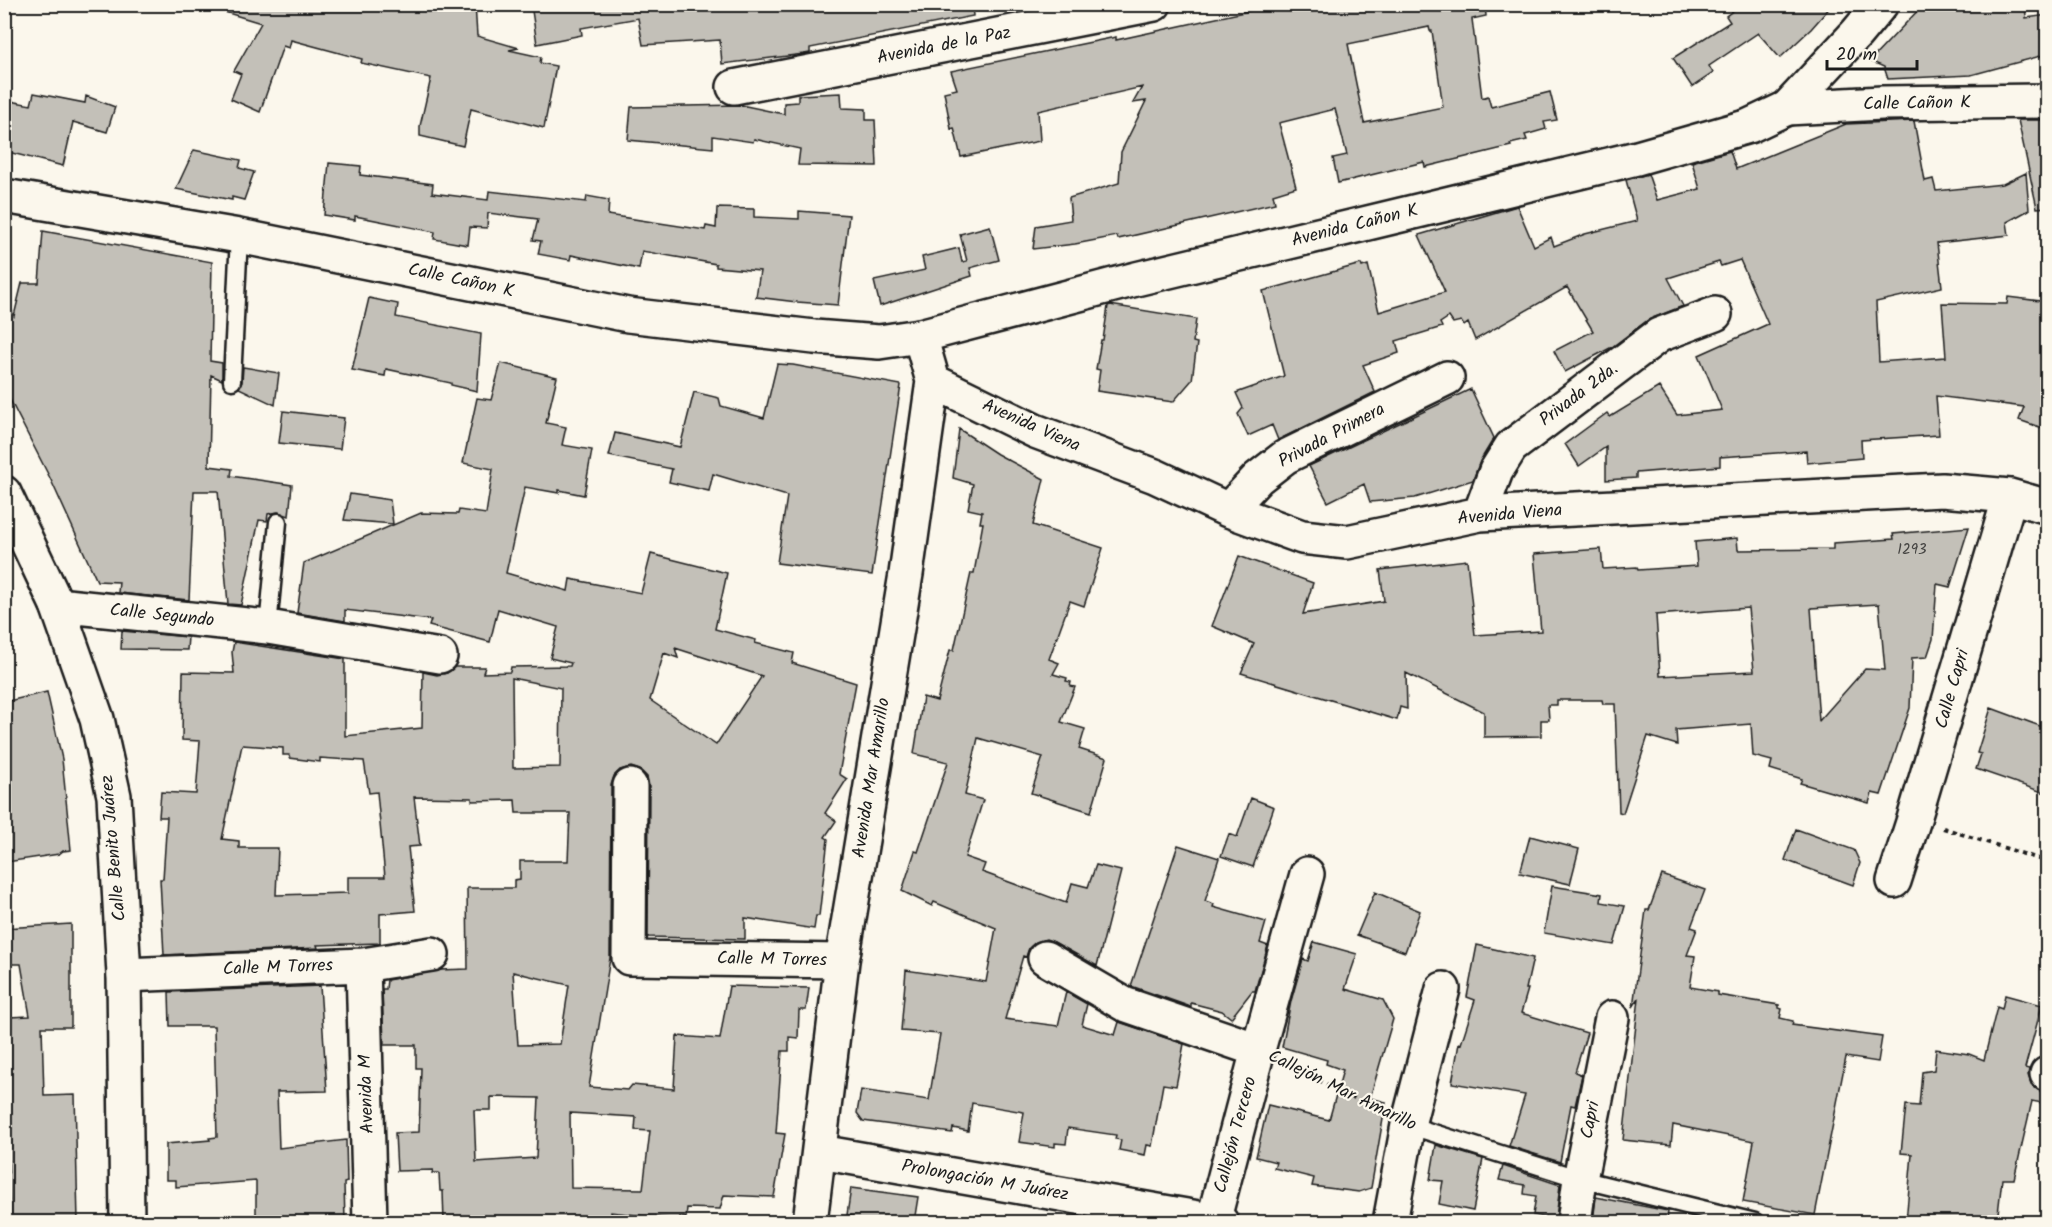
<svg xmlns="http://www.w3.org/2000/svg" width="2052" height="1227" viewBox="0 0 2052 1227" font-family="Kalam,sans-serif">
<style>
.building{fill:#c3c0b8;stroke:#1c1c1c;stroke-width:1.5;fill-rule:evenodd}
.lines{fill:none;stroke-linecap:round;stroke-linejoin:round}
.service-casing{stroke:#1c1c1c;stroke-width:21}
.minor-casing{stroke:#1c1c1c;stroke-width:38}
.tertiary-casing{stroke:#1c1c1c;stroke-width:38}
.primary-casing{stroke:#1c1c1c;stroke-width:38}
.path{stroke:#1c1c1c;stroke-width:4;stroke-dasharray:4.5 4.5;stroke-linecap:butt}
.service{stroke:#fbf7ec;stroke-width:16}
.minor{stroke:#fbf7ec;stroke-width:33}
.tertiary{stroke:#fbf7ec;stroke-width:33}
.primary{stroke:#fbf7ec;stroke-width:33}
.labels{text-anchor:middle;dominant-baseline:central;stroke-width:4.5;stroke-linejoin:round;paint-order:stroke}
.number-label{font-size:15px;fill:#464543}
.street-label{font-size:18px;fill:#1c1c1c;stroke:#fbf7ec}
</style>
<rect width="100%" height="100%" fill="#fbf7ec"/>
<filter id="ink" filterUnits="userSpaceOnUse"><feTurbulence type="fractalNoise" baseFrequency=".0167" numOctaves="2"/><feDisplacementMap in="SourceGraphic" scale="12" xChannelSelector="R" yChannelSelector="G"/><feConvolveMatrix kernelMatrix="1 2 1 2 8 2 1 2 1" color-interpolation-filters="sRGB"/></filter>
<g filter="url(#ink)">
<!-- building -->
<path class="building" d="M219,4H475L477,36L519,48L509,50L541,57L540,63L556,66L544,128L471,109L463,146L420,136V126L431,78L361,63L362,59L291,40L289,48L283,46L260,112L231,99L241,74L234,71L261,23L218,10Z
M531,4H972L973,16L810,48V53L804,54L722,64L720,40L643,45L638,18L581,28L582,35L537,44Z
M1280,4H1485L1486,16L1472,19L1482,98L1488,96L1491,107L1550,92L1557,120L1544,122L1546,129L1525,135L1527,140L1510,144L1511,146L1425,167L1424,162L1338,183L1333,158L1347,155L1335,109L1279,123L1296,187L1273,194L1275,203L1118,239L1117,236L1075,244L1033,249L1036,226L1071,220L1069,198L1119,183L1121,152L1146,101L1133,103L1142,87L1038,111L1040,141L961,157L954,128L951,129L944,92L957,89L951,71L1116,37V40ZM1429,27L1430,31H1432L1443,107L1364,123L1348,44Z
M1742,4H1833L1811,29L1780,58L1758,33L1709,66L1713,73L1692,87L1673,58L1730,22L1726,16Z
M1924,4H2025L2026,18L2048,15V54L1971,75L1888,79L1884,67L1870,61Z
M34,93L85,103L86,96L115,107L107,132L73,122L63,166L4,151V100L31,105Z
M841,93L842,108L866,109V120H875L877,166L798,165L800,149L754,139L753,142L713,136V148L628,140L631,107L741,105L784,114V103L798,102V95Z
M2018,120H2048V207L2037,208Z
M1914,121L1925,181L1933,179L1936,191L2003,184L2026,173L2029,210L2007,222L2009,235L1937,243L1942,287L1876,302L1879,362L1946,357L1942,303L2007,304L2008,297L2048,302V430L2019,420L2024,407L1936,396L1939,435L1861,440L1862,458L1807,463L1806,451L1720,457V466L1636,473V478L1606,480V447L1579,466L1565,444L1607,413L1610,417L1659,387L1677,415L1722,410L1699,355L1768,324L1740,260L1721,266L1719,262L1668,278L1683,306L1648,320L1612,347L1565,372L1554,351L1593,331L1567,287L1475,340L1468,323L1464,326L1461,321L1453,323L1449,317L1440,323L1442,327L1396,341L1399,353L1363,365L1375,392L1278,440L1272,425L1248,436L1238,414L1243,408L1236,393L1284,376L1263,291L1361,264L1362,267L1368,265L1379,312L1445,292L1419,235L1517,206L1534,246L1551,237L1554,246L1585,234L1637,221L1626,180L1648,174L1657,200L1700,189L1692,162L1730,151L1736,169L1846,124Z
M194,150L241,160L239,168L254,172L244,200L232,197V200L176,189Z
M329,163L361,166L360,175L433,184L432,193L488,200L489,191L586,202L587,196L609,200L608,215L705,230L706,226L716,228L717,208L754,209V217L799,219V211L849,215L838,305L797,302L756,297L760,271L716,267V264L642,251L639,269L571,255L570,260L538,254L541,241L533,240L538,219L488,213L487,228L470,227L468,245L434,239L435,232L355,216V220L324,215Z
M990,226L999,260L970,268L972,276L880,306L874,281L925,270L922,257L959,248L962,262L967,261L960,234Z
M43,231L212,262L210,361L222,363V380L211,375L209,466L232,469L231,476L292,485L289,516L278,512L268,514L267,521L259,520L241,605L228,604L218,491H194L189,600L118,593L119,582L97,581L50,478L4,388V295L14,316L22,283H39Z
M369,298L398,304L396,317L481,334L477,391L451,385V383L386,369L385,376L352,370Z
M1110,305L1196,319L1193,342L1197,343L1192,380L1173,402L1097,391L1100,370L1096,369L1101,340H1103L1108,306Z
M501,363L557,377L546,423L566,427L562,445L592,450L584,495L559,490V493L525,487L506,573L568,591L570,579L641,593L651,554L727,573L715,629L756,640L755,643L794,653L792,663L856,683L839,774L847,779L825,813L836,821L825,837L828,839L819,916H816L814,929L745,918V939L648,937L649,786L647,777L640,770L631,767L620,770L614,776L611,785L610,958L589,1087L628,1090L632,1085L674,1089L677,1036L720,1039L729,986L809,988L806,1010H799L798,1038L789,1037V1051H782L776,1133L785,1134L774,1197L724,1195L720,1209L687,1208L686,1218L680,1217V1220L611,1212L612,1222H444L443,1191H440L439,1173H432L433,1170L397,1171L395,1133L419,1132L421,1068H416V1045H384L382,989H386L387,980L440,970L468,969L467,888H514V880L520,879V861H568L570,813H516L515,800L472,801V798L414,797L420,846L408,847L415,911L380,914V943L317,945L318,948L164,955L160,879H163L167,817H159L161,792L196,794L200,741L182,740L183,672L234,673L232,652L234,642L345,659V736L422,728L423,672L437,675L447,673L455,667H485L483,673L510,672L511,667L570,666L571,663L550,658L558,627L498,609L490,642L429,626L431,620L345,610V621L297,613L304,563L421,513L458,514L459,510L486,514L493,469L463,463L477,398L491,400ZM675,648L762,676L716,745L650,700L664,653L678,658ZM512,678L561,688L560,767L513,768ZM242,745L283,748V755H289L290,758L320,762V758L364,761L369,793L377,792L385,877H348V893L276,895L278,848H239V841L222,839ZM513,972L569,985L560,1044L518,1045ZM491,1097L539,1098L536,1158L476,1162L474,1110H491ZM570,1113L636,1117L635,1130L650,1131L643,1189L571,1188Z
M777,364L793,365L901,385L872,575L777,563L787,496L713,474L709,491L669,482L672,469L609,456L615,433L680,447L694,392L719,398L721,406L764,418Z
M243,367L279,373L275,405L239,388L242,382Z
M1471,389L1494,438L1480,461L1473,480L1415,498L1370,502L1364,484L1328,502L1309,466Z
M283,411L344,418L340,449L279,443Z
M959,429L997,454L1044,479L1033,525L1103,548L1084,606L1070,601L1049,659L1059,663L1053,674L1067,678L1066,681L1071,682L1070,686L1075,687L1061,722L1085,729L1079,749L1107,758L1091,812L1031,793L1043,757L978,738L965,795L983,800L965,857L985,864L982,872L1066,903L1072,883L1088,887L1096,865L1121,871L1097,966L1054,942L1046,939L1036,942L1029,948L1026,957L1023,956L1005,1019L1058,1026L1066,992L1087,1004L1082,1025L1115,1035L1119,1022L1184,1044L1176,1086L1163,1084L1152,1146L1147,1145L1145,1155L1119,1150L1121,1140L1115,1139L1116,1135L1068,1128L1066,1144L1055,1143V1147L1019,1142L1024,1112L972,1103L968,1131L953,1128L952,1133L863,1121L857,1113L861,1090L929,1100L940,1034L901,1031L906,970L986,982L996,928L934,902L932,906L902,891L915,851L918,852L948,762L914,754L923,697L937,701L950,650H954L971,573H974L983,523H980L982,512L968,509L973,484L953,478Z
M350,494L390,500L393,524L344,520Z
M1969,527L1950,587L1937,584L1933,639L1927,657L1912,658L1910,708L1881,795L1872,793L1869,803L1800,783L1802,779L1770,769L1772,761L1753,756L1751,724L1676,730L1677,745L1648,736L1623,813L1619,812L1615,704H1603L1602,700H1557V705H1548L1549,720H1541V736L1484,737V712L1406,673L1407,709L1400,707L1397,720L1241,673L1254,644L1212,626L1239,556L1313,583L1303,614L1384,601L1380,570L1467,560L1475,635L1541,631L1534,554L1601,549L1603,569L1637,567L1638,570L1697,566L1695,542L1737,538L1738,550L1833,549V543L1894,539L1893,534ZM1879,604L1885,670L1865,669L1819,721L1811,608ZM1748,608L1754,671L1660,676L1656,615Z
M122,631L188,637L187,650L121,649Z
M47,692L62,759L71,850L63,851L59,854L7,862L4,848V702Z
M1991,708L2048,729V794L1976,769L1981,754L1977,753Z
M1251,798L1274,807L1253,867L1221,856L1229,834L1237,837Z
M1796,829L1854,850L1860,863L1853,885L1785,860Z
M1530,836L1579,849L1570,884L1520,873Z
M1178,845L1219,858L1205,901L1214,904L1213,907L1266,922L1260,943L1268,946L1255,991H1252L1231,1018L1222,1011L1191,1003V1007L1131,986Z
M1662,875L1705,890L1691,927L1697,929L1687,955L1695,956L1690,987L1718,992V995L1779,1005V1008L1782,1009L1780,1018L1793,1021L1792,1025L1882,1037L1878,1062L1846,1057L1815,1215L1743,1202L1754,1141L1673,1125L1671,1145L1623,1140L1639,998L1633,1007L1646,910H1649Z
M1552,886L1602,894L1601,902L1625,906L1614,945L1544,933Z
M1375,892L1420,911L1405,952L1357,935Z
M71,924V1027H42L44,1096L75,1095L78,1222H10L6,1096L4,1097V1028H9V1017L30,1016L21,964H4V928Z
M1314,942L1357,954L1345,989L1383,1000L1393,1019L1370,1098L1386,1102L1371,1188L1359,1192L1312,1186L1314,1178L1274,1168L1276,1162L1256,1157L1268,1105L1329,1120L1343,1070L1326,1064L1327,1060L1282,1047L1291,1001L1303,959L1308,961Z
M1477,945L1533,958L1526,989H1528L1521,1013L1587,1033L1575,1072L1582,1075L1575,1106L1571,1105L1560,1162L1509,1146L1525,1095L1452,1083L1459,1043L1461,1044L1475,1000L1467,997Z
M320,986L327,1091L277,1092L279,1148L346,1140L347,1182L344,1183L345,1222H256V1181L176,1187V1180H166V1144L210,1140L209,1138L217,1137L214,1026H170L169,992Z
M2005,995L2042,1005L2025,1068L2029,1069L2028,1075L2031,1084L2038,1090L2048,1093V1104L2032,1101L2014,1179H2002L1997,1222H1906L1912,1154L1901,1153L1906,1105L1919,1106L1922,1072L1934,1070L1936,1049L1969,1054L1984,1060L1997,1007L2002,1009Z
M1436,1145L1483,1159L1473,1211L1439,1204L1443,1181L1430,1180Z
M1503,1166L1560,1185L1556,1219L1533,1215L1536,1196L1524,1194L1525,1185L1499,1180Z
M851,1188L918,1197L914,1222H851L852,1216L847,1215Z
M1596,1197L1668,1211L1667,1222H1593Z"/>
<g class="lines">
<defs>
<path id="service" d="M232,381L239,236
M268,627L278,522
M1408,1125L1580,1179L1755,1222"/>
<path id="minor" d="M734,87L1154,4
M1787,108L1882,103L2048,101
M933,381L1035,431L1155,476L1228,510L1302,537L1347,542L1480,514L1942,490L2010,496L2048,507
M1228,510L1258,478L1285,457L1447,378
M1480,514L1496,471L1511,447L1659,335L1715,314
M57,605L268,627L440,656
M630,786L629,958L842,961
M1894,881L1914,819L2010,496
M1045,958L1124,1004L1258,1050
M363,965L370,1222
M124,975L363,965L432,954
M2047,1074H2048
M820,1152L1221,1222
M810,1222L842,961L906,574L933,381L920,336
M1213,1222L1258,1050L1307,874
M1390,1222L1408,1125L1443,989
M1574,1222L1580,1179L1612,1018"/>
<path id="tertiary" d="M4,196L239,236L628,315L814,337L879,342L920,336L1136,279L1637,158L1749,126L1787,108L1856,34L1881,4"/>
<path id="primary" d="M4,493L57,605L97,719L114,796L124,975L127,1222"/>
</defs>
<!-- service casing -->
<use href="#service" class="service-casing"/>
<!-- minor casing -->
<use href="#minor" class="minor-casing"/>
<!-- tertiary casing -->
<use href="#tertiary" class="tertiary-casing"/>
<!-- primary casing -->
<use href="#primary" class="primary-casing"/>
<!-- path -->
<path class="path" d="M1943,828L2048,862
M1286,1064L1381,1111"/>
<!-- service -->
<use href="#service" class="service"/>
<!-- minor -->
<use href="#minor" class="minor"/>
<!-- tertiary -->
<use href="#tertiary" class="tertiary"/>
<!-- primary -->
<use href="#primary" class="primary"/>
</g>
</g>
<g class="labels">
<!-- number labels -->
<g class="number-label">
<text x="1912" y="550">1293</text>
</g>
<!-- street labels -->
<g class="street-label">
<text transform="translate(944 46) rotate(-11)">Avenida de la Paz</text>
<text transform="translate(1917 104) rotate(-1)">Calle Cañon K</text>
<text transform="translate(1355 226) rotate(-14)">Avenida Cañon K</text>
<text transform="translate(461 281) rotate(12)">Calle Cañon K</text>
<text transform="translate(1579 395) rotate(-37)">Privada 2da.</text>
<text transform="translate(1031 426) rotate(24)">Avenida Viena</text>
<text transform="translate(1332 436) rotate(-28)">Privada Primera</text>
<text transform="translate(1510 515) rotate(-5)">Avenida Viena</text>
<text transform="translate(162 616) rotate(6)">Calle Segundo</text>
<text transform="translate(1953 689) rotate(-74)">Calle Capri</text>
<text transform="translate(872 778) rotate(-81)">Avenida Mar Amarillo</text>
<text transform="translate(114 848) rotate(-95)">Calle Benito Juárez</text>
<text transform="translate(772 960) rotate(1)">Calle M Torres</text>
<text transform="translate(278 968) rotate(-2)">Calle M Torres</text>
<text transform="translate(1342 1091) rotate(26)">Callejón Mar Amarillo</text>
<text transform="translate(367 1094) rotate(-92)">Avenida M</text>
<text transform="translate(1591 1120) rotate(-79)">Capri</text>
<text transform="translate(1236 1135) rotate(-75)">Callejón Tercero</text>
<text transform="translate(985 1181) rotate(10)">Prolongación M Juárez</text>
</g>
</g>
<!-- margin -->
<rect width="2052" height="1227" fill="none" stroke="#fbf7ec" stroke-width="24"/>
<rect x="12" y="12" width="2028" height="1203" fill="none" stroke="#1c1c1c" stroke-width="2" filter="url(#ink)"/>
<!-- scale -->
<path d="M1827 60v9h90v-9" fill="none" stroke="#1c1c1c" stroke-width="3"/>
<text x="1836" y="60" font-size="18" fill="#1c1c1c" stroke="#fbf7ec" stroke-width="4.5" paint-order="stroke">20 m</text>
</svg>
